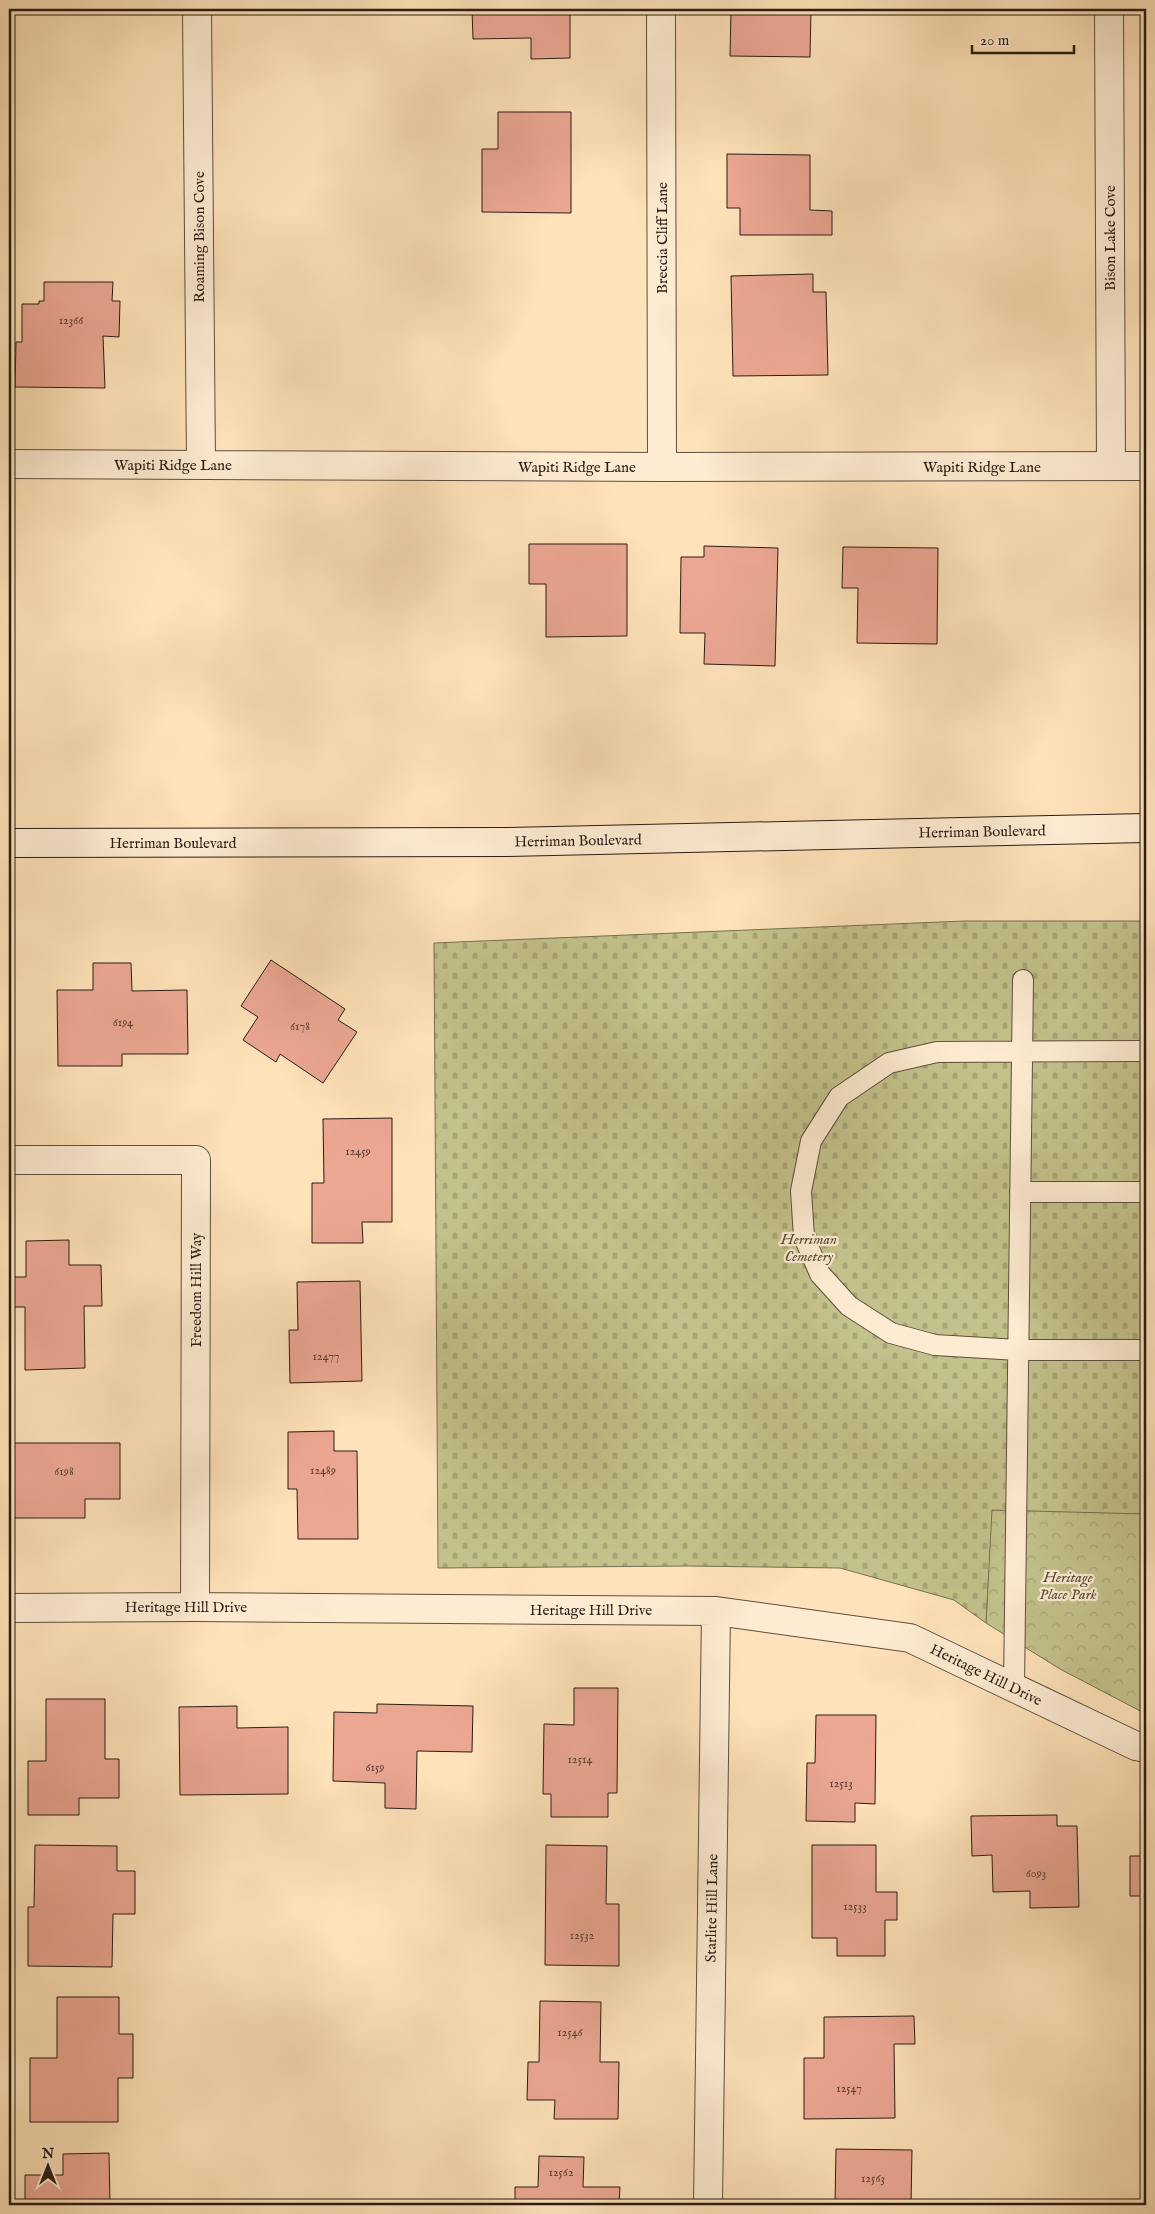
<svg xmlns="http://www.w3.org/2000/svg" width="1155" height="2214" viewBox="0 0 1155 2214" font-family="'IM FELL English',serif">
<style>
.forest{fill:url(#forest-crowns);stroke:#767050}
.cemetery{fill:url(#cemetery-stones);stroke:#767050}
.building{fill:#eca793;stroke:#291d15}
.lines{fill:none;stroke-linecap:round;stroke-linejoin:round}
.lane-casing{stroke:#5e4e3e;stroke-width:22}
.street-casing{stroke:#5e4e3e;stroke-width:30}
.secondary-casing{stroke:#291d15;stroke-width:30}
.path{stroke:#291d15;stroke-width:3;stroke-dasharray:4 2.5;stroke-linecap:butt}
.lane{stroke:#feecd2;stroke-width:20}
.street{stroke:#feecd2;stroke-width:28}
.secondary{stroke:#feecd2;stroke-width:28}
.labels{text-anchor:middle;dominant-baseline:central;stroke-width:4.5;stroke-linejoin:round;paint-order:stroke}
.number-label{font-size:12px;fill:#5a4034}
.street-label{font-size:15px;fill:#291d15;stroke:#feecd2}
.park-label{font-size:15px;font-style:italic;fill:#584f39;stroke:#feecd2}
</style>
<defs>
<pattern id="forest-crowns" width="20" height="18" patternUnits="userSpaceOnUse" patternTransform="scale(1.25)"><rect width="20" height="18" fill="#c4c28c"/><path d="M2 6a3 3 0 1 1 6 0M12 15a3 3 0 1 1 6 0" fill="none" stroke="#a8a678"/></pattern>
<pattern id="cemetery-stones" width="16" height="16" patternUnits="userSpaceOnUse" patternTransform="scale(1.25)"><rect width="16" height="16" fill="#c4c28c"/><path d="M2 7V4a2 2 0 0 1 4 0v3zM10 15v-3a2 2 0 0 1 4 0v3z" fill="#a8a678"/></pattern>
</defs>
<rect width="100%" height="100%" fill="#fee2b9"/>
<filter id="stains"><feTurbulence type="fractalNoise" baseFrequency=".004" numOctaves="4"/><feColorMatrix values="0 0 0 0 .2 0 0 0 0 .09 0 0 0 0 .02 0 0 0 .5 -.17"/></filter>
<radialGradient id="worn" r=".72"><stop offset=".6" stop-color="#630" stop-opacity="0"/><stop offset="1" stop-color="#630" stop-opacity=".3"/></radialGradient>
<!-- forest -->
<path class="forest" d="M991,1510L1146,1512V1714L1060,1669L986,1623Z"/>
<!-- cemetery -->
<path class="cemetery" d="M965,921H1146V1514L992,1510L986,1623L954,1600L840,1568L688,1566L438,1568L434,943Z"/>
<!-- building -->
<path class="building" d="M472,9H570V58L531,59V38L473,39Z
M731,9H811L810,57L730,56Z
M498,112H571V213L482,212V149H498Z
M727,154L810,155V210L832,211V235H740V208H727Z
M813,274V292H826L828,375L733,376L731,276Z
M44,282H113L112,301H120L119,337L103,336L105,388L15,387L16,342H22V304H39V301H44Z
M529,544H627V636L546,637V584H529Z
M704,546L778,548L775,666L704,664L705,633H680L681,557H704Z
M843,547L938,548L937,644L857,643L858,588H842Z
M271,960L345,1009L338,1020L357,1032L323,1083L280,1054L276,1062L243,1040L258,1017L241,1006Z
M93,963H131L132,991L187,990L188,1054H122V1066H58L57,990H93Z
M392,1118V1222H362L363,1243H312V1183H324L323,1119Z
M69,1240V1265H101L102,1306H84L85,1368L25,1370V1307H9V1277H26V1241Z
M360,1281L362,1381L290,1383L289,1330H298L297,1282Z
M334,1431V1451H357L358,1539H298L297,1489H288V1432Z
M9,1443H120V1499H85V1518H13V1523H9Z
M574,1688H618L617,1793H608V1817H551V1794H543L544,1724L574,1725Z
M46,1699H105V1759H119V1798H79V1815H28V1761H46Z
M377,1704L473,1706L472,1752L417,1751L416,1809L385,1808V1783L333,1781L334,1712L377,1713Z
M237,1706V1728L288,1727V1794L180,1795L179,1707Z
M816,1715H876L875,1804L855,1803V1822L806,1821L807,1763H815Z
M1057,1815V1826H1077L1079,1907L1030,1908V1891L993,1892L992,1855L972,1856L971,1816Z
M35,1845L117,1846V1871H135V1914H113L112,1967L28,1966V1907H34Z
M546,1845L607,1846L606,1904H619V1966L545,1965Z
M812,1845H876V1892H897V1920H885V1956H837V1938H812Z
M1130,1856H1146V1896H1130Z
M57,1997H119V2034H133V2078H118V2122H30V2058H57Z
M540,2001L601,2002L600,2062H619L618,2119H554L555,2100H527L528,2062H539Z
M914,2016L915,2044H894L895,2118L804,2119V2058H824V2017Z
M836,2149L912,2150L911,2205H835Z
M109,2153L110,2205H25V2175H63V2154Z
M539,2156L584,2157L583,2187H620L619,2205H515V2187H538Z"/>
<g class="lines">
<defs>
<path id="lane" d="M1146,1051L937,1052L889,1063L839,1097L811,1141L801,1191L804,1237L820,1274L849,1306L891,1333L935,1345L1018,1350H1146
M1020,1192H1146
M1014,1688L1023,980"/>
<path id="street" d="M197,9L201,465
M661,9L662,467
M1109,9L1111,466
M9,464L662,467L1146,466
M9,1160H196L195,1607
M9,1608L195,1607L716,1611L910,1638L1136,1746L1146,1748
M708,2205L716,1611"/>
<path id="secondary" d="M9,843L506,842L1146,828"/>
</defs>
<!-- lane casing -->
<use href="#lane" class="lane-casing"/>
<!-- street casing -->
<use href="#street" class="street-casing"/>
<!-- secondary casing -->
<use href="#secondary" class="secondary-casing"/>
<!-- path -->
<path class="path" d="M1145,118H1146"/>
<!-- lane -->
<use href="#lane" class="lane"/>
<!-- street -->
<use href="#street" class="street"/>
<!-- secondary -->
<use href="#secondary" class="secondary"/>
</g>
<g class="labels">
<!-- number labels -->
<g class="number-label">
<text x="71" y="320">12366</text>
<text x="123" y="1022">6194</text>
<text x="300" y="1026">6178</text>
<text x="358" y="1151">12459</text>
<text x="326" y="1356">12477</text>
<text x="323" y="1470">12489</text>
<text x="64" y="1471">6198</text>
<text x="580" y="1759">12514</text>
<text x="375" y="1767">6159</text>
<text x="841" y="1783">12513</text>
<text x="1036" y="1873">6093</text>
<text x="855" y="1906">12533</text>
<text x="582" y="1935">12532</text>
<text x="570" y="2032">12546</text>
<text x="849" y="2088">12547</text>
<text x="561" y="2172">12562</text>
<text x="873" y="2178">12563</text>
</g>
<!-- street labels -->
<g class="street-label">
<text transform="translate(199 237) rotate(-90)">Roaming Bison Cove</text>
<text transform="translate(662 238) rotate(-90)">Breccia Cliff Lane</text>
<text transform="translate(1110 238) rotate(-90)">Bison Lake Cove</text>
<text x="173" y="465">Wapiti Ridge Lane</text>
<text x="577" y="467">Wapiti Ridge Lane</text>
<text x="982" y="467">Wapiti Ridge Lane</text>
<text transform="translate(982 832) rotate(-1)">Herriman Boulevard</text>
<text transform="translate(578 841) rotate(-1)">Herriman Boulevard</text>
<text x="173" y="843">Herriman Boulevard</text>
<text transform="translate(196 1290) rotate(-90)">Freedom Hill Way</text>
<text x="186" y="1607">Heritage Hill Drive</text>
<text x="591" y="1610">Heritage Hill Drive</text>
<text transform="translate(986 1675) rotate(26)">Heritage Hill Drive</text>
<text transform="translate(712 1908) rotate(-89)">Starlite Hill Lane</text>
</g>
<!-- park labels -->
<g class="park-label">
<text x="809" y="1239">Herriman<tspan x="809" dy="17">Cemetery</tspan></text>
<text x="1068" y="1577">Heritage<tspan x="1068" dy="17">Place Park</tspan></text>
</g>
</g>
<!-- margin -->
<rect width="1155" height="2214" fill="none" stroke="#fee2b9" stroke-width="30"/>
<rect x="10" y="10" width="1135" height="2194" fill="none" stroke="#291d15" stroke-width="2.5"/>
<rect x="15" y="15" width="1125" height="2184" fill="none" stroke="#291d15"/>
<!-- north arrow -->
<g transform="translate(48 2166)" stroke="#feecd2" stroke-width="4" paint-order="stroke">
<path d="M0-4L9 19L0 12L-9 19Z" fill="#291d15"/>
<text y="-8" font-size="14" font-weight="bold" text-anchor="middle" fill="#291d15">N</text>
</g>
<!-- scale -->
<path d="M972 45v8h102v-8" fill="none" stroke="#291d15" stroke-width="2.5"/>
<text x="980" y="45" font-size="15" fill="#291d15" stroke="#feecd2" stroke-width="4" paint-order="stroke">20 m</text>
<rect width="100%" height="100%" filter="url(#stains)"/>
<rect width="100%" height="100%" fill="url(#worn)"/>
</svg>
